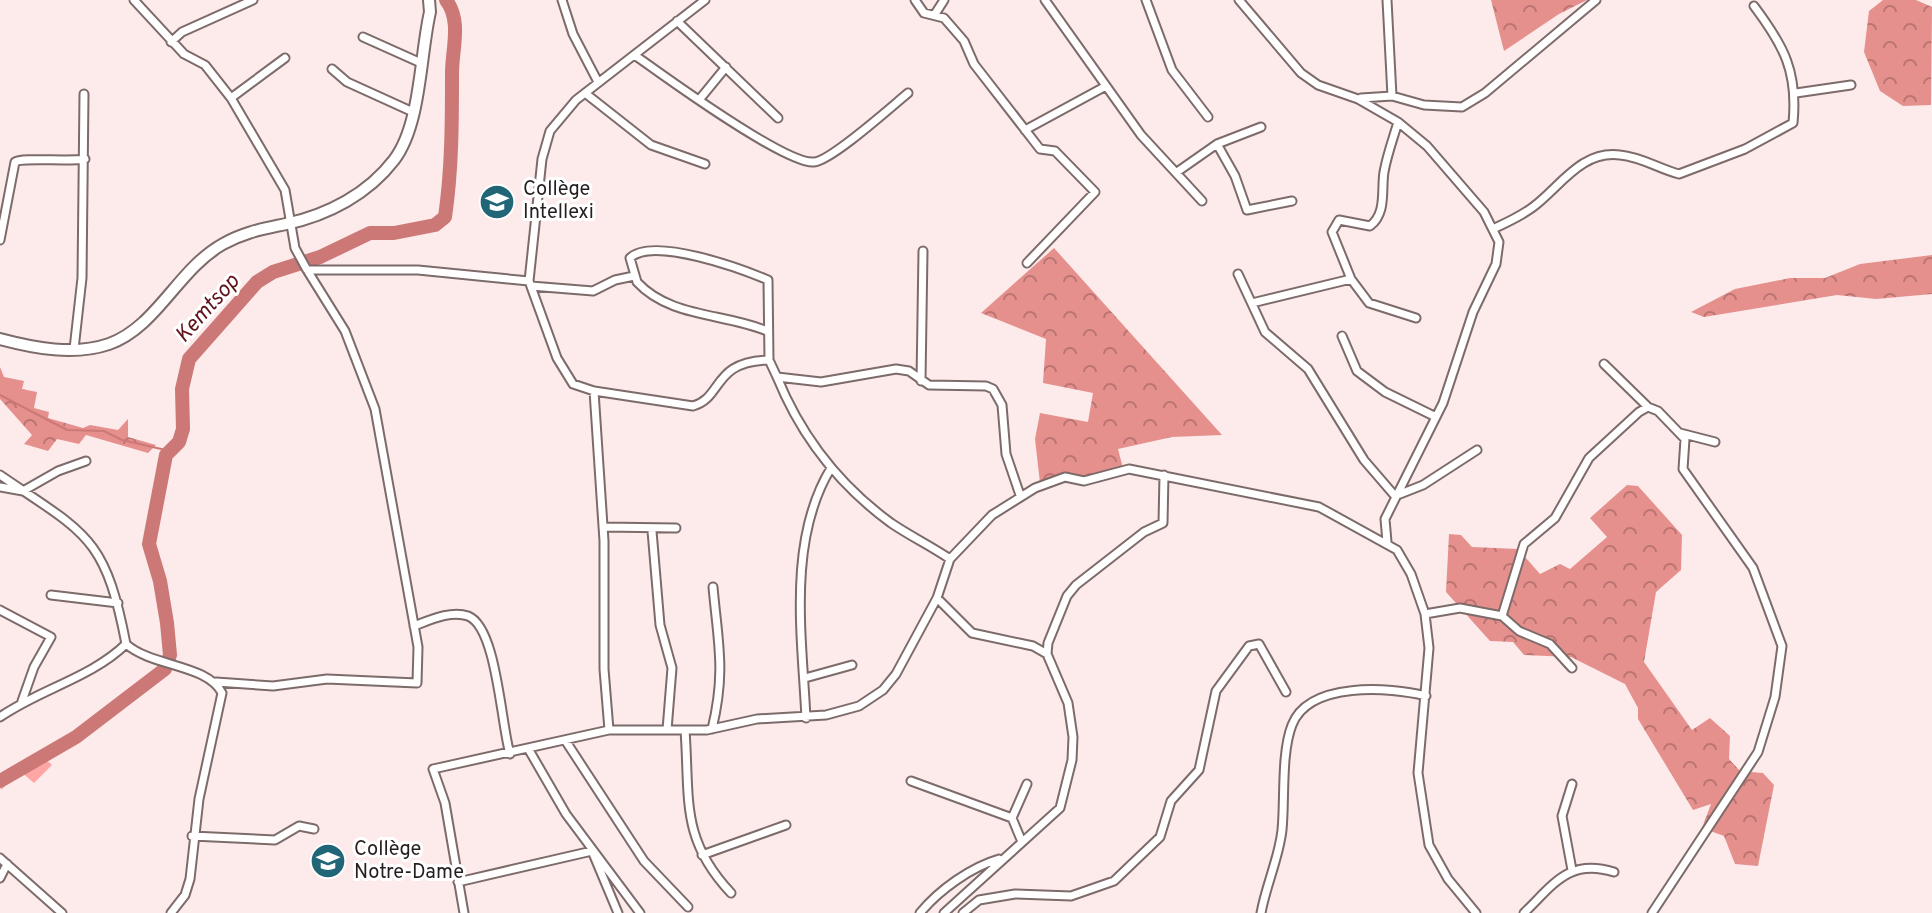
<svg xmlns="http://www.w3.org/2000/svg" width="1932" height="913" viewBox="0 0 1932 913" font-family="Overpass,sans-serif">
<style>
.grass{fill:url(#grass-tufts)}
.forest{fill:url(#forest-crowns)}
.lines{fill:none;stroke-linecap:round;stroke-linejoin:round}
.stream{stroke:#cc7877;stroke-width:2}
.river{stroke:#cc7877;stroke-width:14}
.street-casing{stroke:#7d6b6a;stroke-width:11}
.secondary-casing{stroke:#7d6b6a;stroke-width:14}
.street{stroke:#fff;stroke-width:7}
.secondary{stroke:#fff;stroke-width:10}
.labels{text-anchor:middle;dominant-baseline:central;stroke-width:6;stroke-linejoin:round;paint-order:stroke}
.poi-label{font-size:20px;fill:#261e1e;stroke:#fff;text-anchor:start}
.water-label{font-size:22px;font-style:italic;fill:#60141a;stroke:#fff}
</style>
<defs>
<pattern id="grass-tufts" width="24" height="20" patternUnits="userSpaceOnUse" patternTransform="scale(2)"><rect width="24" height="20" fill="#fea6a3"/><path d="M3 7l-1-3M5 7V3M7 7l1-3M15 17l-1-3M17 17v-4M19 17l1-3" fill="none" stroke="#da8e8c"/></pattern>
<pattern id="forest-crowns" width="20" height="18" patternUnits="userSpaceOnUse" patternTransform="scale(2)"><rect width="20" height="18" fill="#e6908e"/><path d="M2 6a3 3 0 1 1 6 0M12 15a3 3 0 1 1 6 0" fill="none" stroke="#ba7573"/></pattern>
</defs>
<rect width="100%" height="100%" fill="#fcebea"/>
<!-- grass -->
<path class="grass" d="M39,753L52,765L34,783L20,771L1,790L0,775Z"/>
<!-- forest -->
<path class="forest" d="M1491,0H1587L1559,14L1504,51Z
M1883,0H1916L1932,7L1931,105L1903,106L1880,91L1864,52L1869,11Z
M1054,248L1222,435L1172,437L1118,449L1124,472L1083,482L1040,483L1035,439L1040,413L1088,422L1093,393L1043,383L1046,339L981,313Z
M1932,255V294L1876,299L1837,295L1704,317L1691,312L1735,289L1790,278H1825L1860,264Z
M0,367L4,377L24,381L22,389L37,392L34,408L49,412L48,418L83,428L90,425L118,430L128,419V437L156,445L148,453L86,435L79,444L57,439L48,451L24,444L32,435L0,399Z
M1627,485L1638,486L1682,535L1681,570L1656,592L1644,662L1692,730L1710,718L1730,736L1729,759L1740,771L1763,773L1774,785L1758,866L1735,864L1724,836L1702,828L1711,804L1693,810L1638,719V708L1625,684L1571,657L1524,655L1513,642L1490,641L1446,592L1449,534L1461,535L1472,547L1518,549L1540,574L1560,564L1570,569L1607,537L1590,518Z"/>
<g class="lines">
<!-- stream -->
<path class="stream" d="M0,395L67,430L104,431L122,440L170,451"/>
<!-- river -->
<path class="river" d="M0,781L76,737L165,669L170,655L167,623L160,581L149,544L166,455L179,442L183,429L182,389L189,359L257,282L273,272L320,257L370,233H394L435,225L445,217C452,169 452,122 452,73C452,49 462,21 446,0"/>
<defs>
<path id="street" d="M134,0L184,54L205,65L231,98L285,190L295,248L307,270H418L529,281
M562,0L573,34L598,82
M705,0L576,100L550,131L542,159L529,281L557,358L573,384L594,391L693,406C723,398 712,361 769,360L777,377L821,382L896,369L909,371L929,385L986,386L993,389L1002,405L1006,454L1020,495
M915,0L924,13L944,18L964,41L974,64L1040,149L1055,151L1095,192L1027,263
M1045,0L1141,135L1202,201
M1146,0L1172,70L1208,117
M1239,0L1301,73L1318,85L1358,99L1398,122L1427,146L1484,212L1499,242L1496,264L1473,312L1443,403L1385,519L1387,542
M1387,0L1392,96
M935,14L944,0
M677,21L778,118
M363,37L421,63
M171,42L182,32L253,0
M636,56C664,76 786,165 814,162C831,161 891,107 908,93
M332,69L347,82L413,112
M585,93L651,145L705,164
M1796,93L1851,85
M231,98L285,58
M1361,98L1392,96L1424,105L1462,107L1485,93L1596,0
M699,100L726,67
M1398,122C1393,139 1387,155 1384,172C1381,190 1387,213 1370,226L1339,220L1332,232L1351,279L1369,303L1416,318
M1025,130L1106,86
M1217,144L1261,127
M1177,172L1217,144L1235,176L1247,210L1292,201
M1495,228C1508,222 1521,216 1533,207C1560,187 1581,150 1620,155C1642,157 1659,169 1679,174L1745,149L1793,123C1798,72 1784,46 1754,6
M0,240L15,162C22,157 68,162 85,159
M1238,274L1265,332L1308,369L1364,460L1395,496L1423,485L1477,450
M531,286L593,291L615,280L634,276
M1252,303L1351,279
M767,331C725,313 670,318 637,282L630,258C653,236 742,269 768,280L769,360
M1342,336L1357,371L1385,392L1436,417
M74,349L82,278L84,94
M1604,364L1648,407
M777,377C801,436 839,485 891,523C910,536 931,546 950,559
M921,381L923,251
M594,391L604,541V669L609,730
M1680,433L1715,442
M0,475C86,534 105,535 126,644C152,667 207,664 222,693L199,799L190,879L185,895L171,913
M0,487L23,491L58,471L86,461
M603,527L676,528
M652,531L660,625L672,668L667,730
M51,595L118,603
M937,598L972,633L1033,646L1047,654
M0,610L51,637L34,667L22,701
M1425,614L1460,608L1502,616L1519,631L1550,644L1572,668
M1502,616L1524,544L1555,518L1589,458L1639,412L1648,407L1658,411L1685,439L1683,469L1753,568L1782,646L1775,697L1758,752L1652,913
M414,626C430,620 451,610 468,616C497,627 501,725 510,754
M805,678L852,665
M216,682L273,686L327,679L417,683L418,647L375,409L345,331L307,270
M0,717C40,689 91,678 126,644
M806,718C802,636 787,540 831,468
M712,729C726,671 718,643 713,587
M685,730C690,799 680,839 731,893
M565,740L644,861L688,907
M529,750L566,814L640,913
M911,781L1012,818L1022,842
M1012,818L1027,784
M192,836L275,840L299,826L314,829
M702,855L786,825
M0,858L62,913
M1572,870L1562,816L1572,784
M0,878L7,864
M458,882L592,851L618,913
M464,913L445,803L433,769L609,730H707L757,719L826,715L859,706L883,690L896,674L937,598L950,559L992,515L1035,488L1065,477L1084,481L1129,469L1319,507L1397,550L1411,574L1425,614L1429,648L1418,773L1429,845L1448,879L1476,913
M920,913C939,890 971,867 999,859
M944,913L1060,808L1072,760L1073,737L1068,703L1047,654L1048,643L1067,596L1076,585L1144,532L1163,523L1164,475
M963,913L979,900L1015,894L1071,896L1114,881L1160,837L1171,801L1199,770L1216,691L1249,646L1259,644L1286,692
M1261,913C1266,885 1279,858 1282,830C1285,800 1281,753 1292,725C1309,681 1390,687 1426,696
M1524,913C1554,884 1569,858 1614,872"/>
<path id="secondary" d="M0,339C34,348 74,356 109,344C157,327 178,269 223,244C244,232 263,229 286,224C328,215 368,194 394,160C421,125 420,55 430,12L429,0"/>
</defs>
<!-- street casing -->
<use href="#street" class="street-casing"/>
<!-- secondary casing -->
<use href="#secondary" class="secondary-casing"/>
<!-- street -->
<use href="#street" class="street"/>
<!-- secondary -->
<use href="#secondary" class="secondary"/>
</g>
<!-- icons -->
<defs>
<symbol id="school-disc" viewBox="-11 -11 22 22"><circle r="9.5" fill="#216677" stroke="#fff"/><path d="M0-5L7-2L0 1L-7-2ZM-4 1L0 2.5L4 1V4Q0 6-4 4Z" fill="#fff"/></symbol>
</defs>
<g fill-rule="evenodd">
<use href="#school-disc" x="477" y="182" width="40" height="40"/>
<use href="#school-disc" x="308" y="841" width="40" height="40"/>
</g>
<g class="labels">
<!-- poi labels -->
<g class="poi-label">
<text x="523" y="190">Collège<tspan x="523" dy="23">Intellexi</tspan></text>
<text x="354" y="850">Collège<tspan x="354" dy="23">Notre-Dame</tspan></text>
</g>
<!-- water labels -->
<g class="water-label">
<text transform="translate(208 309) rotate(-48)">Kemtsop</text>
</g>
</g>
</svg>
